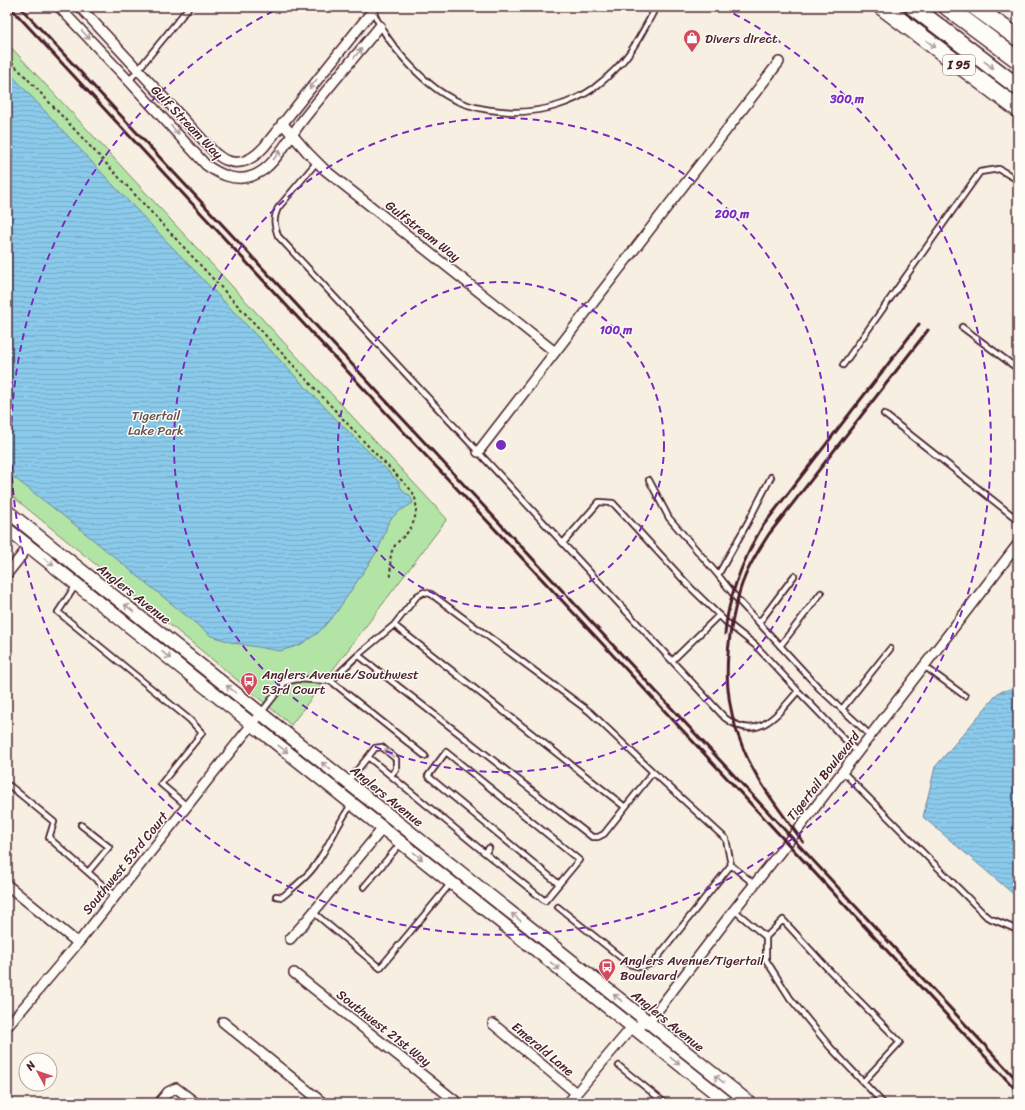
<svg xmlns="http://www.w3.org/2000/svg" width="1025" height="1110" viewBox="0 0 1025 1110" font-family="Sriracha,sans-serif">
<style>
.park{fill:#b2e5a5;stroke:#7e8268}
.water{fill:url(#water-rules);stroke:#70869e}
.lines{fill:none;stroke-linecap:round;stroke-linejoin:round}
.lane-casing{stroke:#4a1f2b;stroke-width:8}
.street-casing{stroke:#4a1f2b;stroke-width:12}
.secondary-casing{stroke:#4a1f2b;stroke-width:15}
.highway-casing{stroke:#4a1f2b;stroke-width:19}
.path{stroke:#4a1f2b;stroke-width:2;stroke-dasharray:3 3;stroke-linecap:butt}
.lane{stroke:#fdfcf7;stroke-width:4.5}
.street{stroke:#fdfcf7;stroke-width:9}
.secondary{stroke:#fdfcf7;stroke-width:12}
.highway{stroke:#fdfcf7;stroke-width:16}
.rail{stroke:#4a1f2b;stroke-width:3}
.oneway{stroke:#ac999b}
.ring{fill:none;stroke:#7b2cbf;stroke-width:2;stroke-dasharray:7 5}
.labels{text-anchor:middle;dominant-baseline:central;stroke-width:3;stroke-linejoin:round;paint-order:stroke}
.shield{fill:#fdfcf7;stroke:#806168;stroke-width:1}
.shield-label{font-size:12px;font-weight:bold;fill:#4a1f2b}
.poi-label{font-size:13px;fill:#4a1f2b;stroke:#fdfcf7;text-anchor:start}
.street-label{font-size:13px;fill:#4a1f2b;stroke:#fdfcf7}
.park-label{font-size:13px;fill:#64504a;stroke:#fdfcf7}
.centre{fill:#7b2cbf;stroke:#fdfcf7;stroke-width:2}
.ring-label{font-size:12px;text-anchor:middle;font-weight:bold;fill:#7b2cbf;stroke:#fdfcf7;stroke-width:3;stroke-linejoin:round;paint-order:stroke}
</style>
<defs>
<pattern id="water-rules" width="6" height="5" patternUnits="userSpaceOnUse"><rect width="6" height="5" fill="#8acaeb"/><path d="M0 2.5h6" fill="none" stroke="#79adca"/></pattern>
</defs>
<rect width="100%" height="100%" fill="#f6efe2"/>
<filter id="ink" filterUnits="userSpaceOnUse"><feTurbulence type="fractalNoise" baseFrequency=".025" numOctaves="2"/><feDisplacementMap in="SourceGraphic" scale="8" xChannelSelector="R" yChannelSelector="G"/><feConvolveMatrix kernelMatrix="1 2 1 2 8 2 1 2 1" color-interpolation-filters="sRGB"/></filter>
<g filter="url(#ink)">
<!-- park -->
<path class="park" d="M7,43L97,140L447,519L291,725L224,669L7,492Z"/>
<!-- water -->
<path class="water" d="M7,70L114,186L337,420L399,482V485L405,493L410,495L413,503L398,512L390,520L387,525L385,533L378,550L336,613L318,633L300,645L280,651L234,643L211,636L75,525L7,472Z
M1018,682V898L923,817L935,767L999,692L1011,689Z"/>
<g class="lines">
<defs>
<path id="lane" d="M373,11C375,16 378,22 381,27C395,52 428,88 455,100C474,109 494,111 514,112C542,112 571,104 594,88C607,78 621,65 630,52C640,38 648,22 656,7
M129,81L189,7
M316,163L278,208C273,219 274,224 278,236L725,718C758,743 777,715 798,691
M962,327L1018,369
M843,365L980,172L999,169L1018,180
M884,414L1018,520
M771,477L748,522L718,575L737,599L819,688L870,735
M649,480L669,518L718,575
M563,543L599,502L613,503L690,587L726,622L755,645L798,691L857,752
M76,585L58,612L190,720L202,733L161,784L187,806
M759,623L794,576
M394,625L625,807
M780,646L821,593
M358,655L592,837H598L604,834L653,772
M672,661L719,615
M924,666L965,696
M331,681L425,756
M842,709L890,649
M261,713L285,682L297,679L331,681L358,655L394,625L417,596L424,592L431,594L590,712L653,772L726,839L731,865L754,884
M368,757L375,748L382,747L396,759V769L391,775
M842,771L987,917L1018,930
M348,781L368,757L485,853L489,848
M10,786L54,822L49,838L115,896
M81,825L109,847L88,872
M485,853L545,901L579,860L446,752L428,776L559,884
M364,887L400,844
M276,896L282,897C293,888 305,879 314,867C328,848 337,825 351,805
M558,907L629,964L641,967L653,963L731,865
M734,910L766,937V960L790,998L830,1047L883,1103
M313,912L380,968L451,883
M766,937L783,920L827,968L900,1042L863,1082
M619,1066L665,1103"/>
<path id="street" d="M59,7L129,81L206,165C219,174 233,181 249,177C254,176 263,171 267,167C280,156 291,135 302,121C327,89 354,58 380,26
M80,7L215,153C218,155 222,159 226,160C241,167 254,158 264,147L373,10
M282,123L308,153L325,170L555,352
M478,452L779,62
M7,574L29,546
M7,885L78,943
M290,939L306,921L383,828
M294,973L458,1103
M223,1022L323,1103
M493,1024L576,1093
M7,1027L78,943L261,713
M159,1103L168,1092L176,1088L196,1103
M568,1103L632,1027L648,1023L734,910L796,832L1018,544"/>
<path id="secondary" d="M7,511L750,1103
M7,529L728,1103"/>
<path id="highway" d="M882,7L1018,109
M913,7L1018,87
M947,7L1018,60
M975,7L1018,38"/>
</defs>
<!-- lane casing -->
<use href="#lane" class="lane-casing"/>
<!-- street casing -->
<use href="#street" class="street-casing"/>
<!-- secondary casing -->
<use href="#secondary" class="secondary-casing"/>
<!-- highway casing -->
<use href="#highway" class="highway-casing"/>
<!-- path -->
<path class="path" d="M7,58L23,74L370,448L411,490C419,500 417,518 410,529C405,537 396,541 392,551C389,560 391,570 391,579"/>
<!-- lane -->
<use href="#lane" class="lane"/>
<!-- street -->
<use href="#street" class="street"/>
<!-- secondary -->
<use href="#secondary" class="secondary"/>
<!-- highway -->
<use href="#highway" class="highway"/>
<!-- rail -->
<path class="rail" d="M10,7L413,442L584,624L1018,1092
M20,7L1018,1081
M725,634C728,596 743,560 762,527L919,324
M803,842C781,812 757,782 743,748C725,705 724,668 732,623C735,608 738,593 744,579C750,563 760,548 769,534L928,330"/>
</g>
<!-- one-way arrows -->
<defs><path id="oneway-shaft" d="M-6 0H5M1.5-3L5.5 0L1.5 3" fill="none" stroke-width="1.6" stroke-linecap="round" stroke-linejoin="round"/></defs>
<g class="oneway">
<use href="#oneway-shaft" transform="translate(86 35) rotate(46)"/>
<use href="#oneway-shaft" transform="translate(931 44) rotate(37)"/>
<use href="#oneway-shaft" transform="translate(358 53) rotate(-50)"/>
<use href="#oneway-shaft" transform="translate(989 65) rotate(37)"/>
<use href="#oneway-shaft" transform="translate(313 84) rotate(129)"/>
<use href="#oneway-shaft" transform="translate(175 130) rotate(47)"/>
<use href="#oneway-shaft" transform="translate(277 155) rotate(-52)"/>
<use href="#oneway-shaft" transform="translate(49 562) rotate(38)"/>
<use href="#oneway-shaft" transform="translate(129 608) rotate(-142)"/>
<use href="#oneway-shaft" transform="translate(166 655) rotate(39)"/>
<use href="#oneway-shaft" transform="translate(231 689) rotate(-142)"/>
<use href="#oneway-shaft" transform="translate(283 749) rotate(38)"/>
<use href="#oneway-shaft" transform="translate(389 753) rotate(-139)"/>
<use href="#oneway-shaft" transform="translate(326 766) rotate(-141)"/>
<use href="#oneway-shaft" transform="translate(418 856) rotate(39)"/>
<use href="#oneway-shaft" transform="translate(516 917) rotate(-141)"/>
<use href="#oneway-shaft" transform="translate(555 966) rotate(39)"/>
<use href="#oneway-shaft" transform="translate(618 998) rotate(-141)"/>
<use href="#oneway-shaft" transform="translate(675 1061) rotate(38)"/>
<use href="#oneway-shaft" transform="translate(719 1079) rotate(-142)"/>
</g>
</g>
<!-- distance rings -->
<g class="ring">
<circle cx="501" cy="445" r="163"/>
<circle cx="501" cy="445" r="327"/>
<path d="M723 8A490 490 0 1 1 279 8"/>
</g>
<!-- icons -->
<defs>
<symbol id="shop-pin" viewBox="-11 -11 22 30"><path d="M0 17L-7.5 6A9.5 9.5 0 1 1 7.5 6Z" fill="#d1495b" stroke="#fdfcf7"/><path d="M-5-2.5h2.3a2.7 3.5 0 0 1 5.4 0H5L5.5 6h-11ZM-1.5-2.5h3a1.5 2.3 0 0 0-3 0Z" fill="#fff"/></symbol>
<symbol id="bus-pin" viewBox="-11 -11 22 30"><path d="M0 17L-7.5 6A9.5 9.5 0 1 1 7.5 6Z" fill="#d1495b" stroke="#fdfcf7"/><path d="M-5-6H5V4H4V6H2V4H-2V6H-4V4H-5ZM-3.5-4V0h7V-4ZM-3.5 1.2v1.5H-2V1.2ZM2 1.2v1.5H3.5V1.2Z" fill="#fff"/></symbol>
</defs>
<g fill-rule="evenodd">
<use href="#shop-pin" x="682" y="28" width="20" height="27"/>
<use href="#bus-pin" x="239" y="671" width="20" height="27"/>
<use href="#bus-pin" x="597" y="957" width="20" height="27"/>
</g>
<g class="labels">
<!-- shield labels -->
<rect class="shield" x="943" y="55" width="32" height="20" rx="3"/>
<g class="shield-label">
<text x="959" y="65">I 95</text>
</g>
<!-- poi labels -->
<g class="poi-label">
<text x="705" y="38">Divers direct</text>
<text x="262" y="674">Anglers Avenue/Southwest<tspan x="262" dy="15">53rd Court</tspan></text>
<text x="620" y="960">Anglers Avenue/Tigertail<tspan x="620" dy="15">Boulevard</tspan></text>
</g>
<!-- street labels -->
<g class="street-label">
<text transform="translate(187 122) rotate(46)">Gulf Stream Way</text>
<text transform="translate(423 231) rotate(38)">Gulfstream Way</text>
<text transform="translate(134 594) rotate(38)">Anglers Avenue</text>
<text transform="translate(823 776) rotate(-52)">Tigertail Boulevard</text>
<text transform="translate(387 796) rotate(39)">Anglers Avenue</text>
<text transform="translate(125 863) rotate(-51)">Southwest 53rd Court</text>
<text transform="translate(668 1021) rotate(39)">Anglers Avenue</text>
<text transform="translate(384 1028) rotate(38)">Southwest 21st Way</text>
<text transform="translate(543 1049) rotate(40)">Emerald Lane</text>
</g>
<!-- park labels -->
<g class="park-label">
<text x="156" y="415">Tigertail<tspan x="156" dy="15">Lake Park</tspan></text>
</g>
</g>
<circle cx="501" cy="445" r="6" class="centre"/>
<g class="ring-label">
<text x="847" y="103">300 m</text>
<text x="732" y="218">200 m</text>
<text x="616" y="334">100 m</text>
</g>
<!-- margin -->
<rect width="1025" height="1110" fill="none" stroke="#fdfcf7" stroke-width="24"/>
<rect x="12" y="12" width="1001" height="1086" fill="none" stroke="#4a1f2b" stroke-width="1.5" filter="url(#ink)"/>
<!-- north arrow -->
<g transform="translate(38 1072) rotate(310)"><circle r="19" fill="#fdfcf7" stroke="#b5a4a5"/>
<path d="M0-3L7 15L0 10L-7 15Z" fill="#d1495b"/>
<text y="-6" font-size="11" font-weight="bold" text-anchor="middle" fill="#4a1f2b">N</text>
</g>
</svg>
